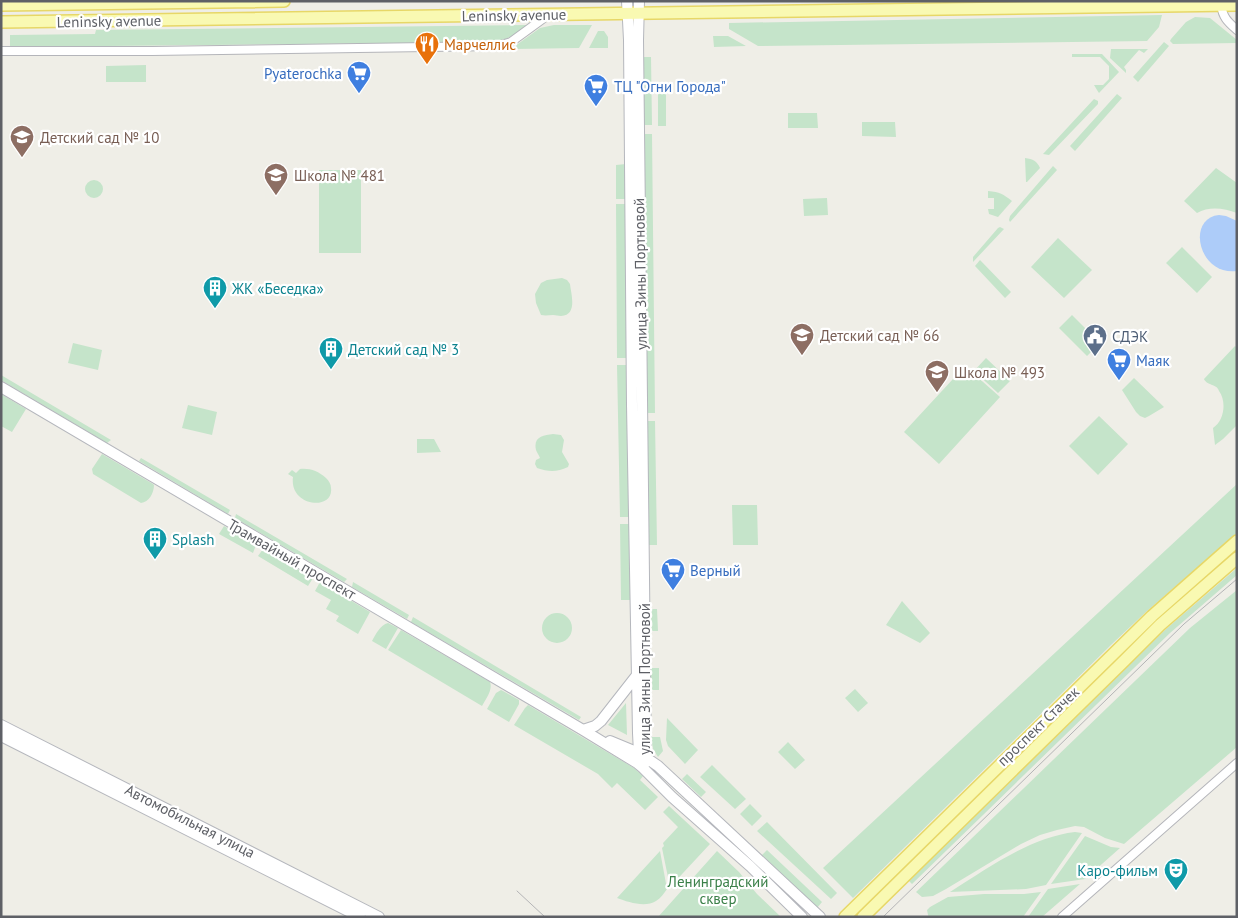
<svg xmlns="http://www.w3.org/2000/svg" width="1238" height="918" viewBox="0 0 1238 918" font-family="'PT Sans',sans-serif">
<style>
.green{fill:#c5e4ca}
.water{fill:#adccf9}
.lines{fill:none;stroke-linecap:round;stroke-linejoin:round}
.street-casing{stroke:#b4b5ba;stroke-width:10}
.secondary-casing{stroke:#b5b7bd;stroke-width:12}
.primary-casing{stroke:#e7d767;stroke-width:14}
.street{stroke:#fff;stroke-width:8}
.secondary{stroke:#fff;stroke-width:10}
.primary{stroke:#f9f9b2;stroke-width:11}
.tram{stroke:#b4b4b6;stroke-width:1}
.labels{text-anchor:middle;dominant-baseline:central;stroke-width:4.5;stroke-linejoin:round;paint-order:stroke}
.street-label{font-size:15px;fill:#5e6066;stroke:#fff}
.food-label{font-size:15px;fill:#c56008;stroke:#fff;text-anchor:start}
.shop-label{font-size:15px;fill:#366cbe;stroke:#fff;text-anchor:start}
.education-label{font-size:15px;fill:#785e54;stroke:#fff;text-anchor:start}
.culture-label{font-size:15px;fill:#0d838f;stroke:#fff;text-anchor:start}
.service-label{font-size:15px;fill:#4e5e75;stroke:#fff;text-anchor:start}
.park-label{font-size:15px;fill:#3b8049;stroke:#fff}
</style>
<rect width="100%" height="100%" fill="#efeee7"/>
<!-- green -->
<path class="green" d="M1162,15L1159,27L1147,41L758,46L729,29V23Z
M1195,17L1210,18L1237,40V43L1173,44L1170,41L1171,39L1186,22Z
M526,25V28C516,34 507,40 495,42L10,47V35L95,34L96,30Z
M554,25H592L579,48L514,49L515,46L540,28Z
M598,31H604L608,37V48H589Z
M713,36H728L746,46L714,47Z
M1164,42L1169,46L1138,82L1133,77Z
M1111,49H1148L1144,53L1139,50L1124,67L1126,70V73L1110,58Z
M1072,54H1102L1119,72L1099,93L1097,90L1094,85H1103L1109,79V66L1100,57H1072Z
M643,57H651L652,125H644Z
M146,65V82H106V66Z
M658,84H664L666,86V126H658Z
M1117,94L1122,98L1075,151L1070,146Z
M1094,99L1098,101V104L1051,153L1049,155L1043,154Z
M788,113H817L818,128H788Z
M862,122H895L896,137L862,136Z
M643,134H652L655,413H647Z
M1025,158C1033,159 1037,161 1040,168L1027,182H1026Z
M626,164V199H616V165Z
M1053,166L1057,170L1010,222L1009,220L1010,216Z
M1216,168L1237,183V213C1224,208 1209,206 1197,213L1184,201Z
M319,170H361V253H319Z
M85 189a9 9 0 1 1 18 0a9 9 0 1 1-18 0Z
M988,191C1000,192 1003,194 1012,201L998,217L989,214L988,209H994V198H988Z
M827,198L828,215L804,216L803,199Z
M616,204H626L627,358H617Z
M1000,227L1004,229L973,262V257L998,228Z
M1058,238L1092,270L1064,298L1031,267Z
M1182,247L1212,277L1197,293L1166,263Z
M980,260L1011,292L1005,298L975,266Z
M562,278L567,280L570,284C571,294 578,315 561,316C558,316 556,315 553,315C549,315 546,316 541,315L536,303L535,294L541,283L547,280Z
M1072,315L1100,343L1087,356L1059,328Z
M73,343L102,350L98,370L68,363Z
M1235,346L1237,348V425L1223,439L1215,445L1213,428C1224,421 1227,402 1219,391C1217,386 1214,386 1210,384C1208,384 1204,380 1204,379Z
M986,358L1010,381L998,393L974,371Z
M617,365H627L630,517H620Z
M965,366L1000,397L939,464L904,432Z
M1,375L111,440L107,443L1,380Z
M1134,378L1164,407L1149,416L1145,418L1140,416L1136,412L1122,390Z
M1,394L26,409L12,432L1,426Z
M188,405L217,412L212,435L182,428Z
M1099,416L1128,444L1098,475L1069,446Z
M647,421H655L657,545H649Z
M553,434L561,435L564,440L562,452L569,464L568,467C557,472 549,472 537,468L535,464L536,460L540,458C539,455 537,453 536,450C533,437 543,435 553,434Z
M417,439H434L441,452L417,453Z
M102,454L153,484L154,485C154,493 149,502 141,503L93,474L92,469Z
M141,458L230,510L228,514L139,461Z
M300,469C310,468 318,471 326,478C329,481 331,484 331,488C334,511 289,507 293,477L288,474L292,470L296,473Z
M1237,484V533L1147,611L1112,644L853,898L823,868Z
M732,505H757L758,545H733Z
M236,514L347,579L344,582L235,518Z
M620,524H630L631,600H621Z
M224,526L256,545L253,553L219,534Z
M263,549L313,578L308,586L258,556Z
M1237,568V575L1170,633L912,884L908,880L1129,664L1166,629Z
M320,582L370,612L358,634L336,621L339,616L326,609L331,600L315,591Z
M353,582L409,615L407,619L352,587Z
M1237,590V747L1124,844L1105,838L1084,827L1075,826L1057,830L1040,835L1021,844L946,889L933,896L922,897L916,892L1190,628Z
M902,601L930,633L920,643L886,625Z
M649,609H657L658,631H649Z
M542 628a15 15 0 1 1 30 0a15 15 0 1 1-30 0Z
M413,617L581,717L579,720L411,622Z
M388,623L398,628L386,649L372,641C376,634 380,625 388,623Z
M401,630L490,682C493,690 486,699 482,706L388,650Z
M650,668H659V690H650Z
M855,689L868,703L858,712L845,698Z
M501,690L503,691L519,700V704L509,722L487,709L496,693Z
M626,703L627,735L608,725Z
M528,705L634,768L643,776L640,780L658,797L645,810L617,783L612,788L598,774L514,725L525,708Z
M667,718L698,750L685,764L668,746L666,740Z
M651,737H660L663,751L658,757L653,749Z
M788,742L805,760L795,769L778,752Z
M712,765L746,799L735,809L700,777Z
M687,774L706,792L701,797L682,779Z
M750,804L762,816L752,826L740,814Z
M669,806L710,844L670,887L662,848L664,846L663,843L678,827L663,812Z
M767,822L837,893L831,899L757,831Z
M1075,832L1082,833L1046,885L1026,889L950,892C988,868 1031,837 1075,832Z
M1085,836L1111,847L1120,848L1085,879L1051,884Z
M767,850L822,902L817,908L762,855Z
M660,851L667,889C664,893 661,898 656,901C645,908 628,902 617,898Z
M717,851L739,872L757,894L781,917H658Z
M1080,884L1042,917H1028L1048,889Z
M1041,892L1023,917H929L928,915L927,910L930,907L948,897L984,894H1024Z"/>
<!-- water -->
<path class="water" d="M1219,215L1226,216L1237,221V271C1198,276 1186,218 1219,215Z"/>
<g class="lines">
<defs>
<path id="street" d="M1221,5C1223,18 1228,22 1237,30
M1,51H152L498,46L511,42L548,15
M1062,917L1237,763"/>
<path id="secondary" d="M627,1L629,40L632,405L638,733L639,753L643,768
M639,1L638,40L646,757L644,765
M1,387L583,730L637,763L643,768L672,797L750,866L802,917
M1,725L379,917
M583,730L595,726L601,721L637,675
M1,736L360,917
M610,741L639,753L658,766L820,917"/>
<path id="primary" d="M1,5L284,1
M1,22L1237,5
M845,917L1152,616L1237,541
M863,917L1125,660L1160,625L1237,558"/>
</defs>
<!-- street casing -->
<use href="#street" class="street-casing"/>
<!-- secondary casing -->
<use href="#secondary" class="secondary-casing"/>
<!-- primary casing -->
<use href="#primary" class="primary-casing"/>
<!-- street -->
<use href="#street" class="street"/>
<!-- secondary -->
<use href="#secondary" class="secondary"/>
<!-- primary -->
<use href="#primary" class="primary"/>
<!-- tram -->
<path class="tram" d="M517,891L545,917
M883,917L1184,624L1237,579"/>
</g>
<!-- icons -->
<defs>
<symbol id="restaurant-pin" viewBox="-11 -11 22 30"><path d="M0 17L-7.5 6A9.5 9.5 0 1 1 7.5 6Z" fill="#e8710a" stroke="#fff"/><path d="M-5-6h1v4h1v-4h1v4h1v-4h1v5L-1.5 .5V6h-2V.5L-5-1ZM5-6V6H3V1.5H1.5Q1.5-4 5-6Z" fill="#fff"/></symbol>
<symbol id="supermarket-pin" viewBox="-11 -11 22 30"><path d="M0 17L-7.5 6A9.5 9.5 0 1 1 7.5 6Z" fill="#3f7fe0" stroke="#fff"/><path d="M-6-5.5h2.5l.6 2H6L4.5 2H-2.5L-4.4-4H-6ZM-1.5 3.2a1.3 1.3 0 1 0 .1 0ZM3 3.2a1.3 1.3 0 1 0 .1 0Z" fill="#fff"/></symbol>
<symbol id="school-pin" viewBox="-11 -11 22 30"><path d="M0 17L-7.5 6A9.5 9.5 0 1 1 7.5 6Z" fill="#8d6e63" stroke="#fff"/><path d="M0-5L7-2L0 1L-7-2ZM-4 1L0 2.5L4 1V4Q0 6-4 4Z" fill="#fff"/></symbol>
<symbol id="building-pin" viewBox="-11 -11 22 30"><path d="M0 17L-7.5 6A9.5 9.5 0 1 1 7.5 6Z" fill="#0f9aa8" stroke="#fff"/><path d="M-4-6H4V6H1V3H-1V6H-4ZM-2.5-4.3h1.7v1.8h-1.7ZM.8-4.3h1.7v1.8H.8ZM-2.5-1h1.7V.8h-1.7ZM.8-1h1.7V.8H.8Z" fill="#fff"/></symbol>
<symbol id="civic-pin" viewBox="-11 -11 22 30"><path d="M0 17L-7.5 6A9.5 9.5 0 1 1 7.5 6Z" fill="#5c6f8a" stroke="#fff"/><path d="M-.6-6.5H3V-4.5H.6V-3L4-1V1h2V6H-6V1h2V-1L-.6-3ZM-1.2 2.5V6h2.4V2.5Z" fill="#fff"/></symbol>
<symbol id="theatre-pin" viewBox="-11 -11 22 30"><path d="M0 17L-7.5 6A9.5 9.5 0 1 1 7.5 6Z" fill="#0f9aa8" stroke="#fff"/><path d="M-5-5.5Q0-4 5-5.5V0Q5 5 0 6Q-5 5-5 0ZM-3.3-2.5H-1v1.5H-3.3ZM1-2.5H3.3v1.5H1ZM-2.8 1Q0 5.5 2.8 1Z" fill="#fff"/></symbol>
</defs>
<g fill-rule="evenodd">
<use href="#restaurant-pin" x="413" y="30" width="28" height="38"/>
<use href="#supermarket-pin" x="345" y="59" width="28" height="38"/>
<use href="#supermarket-pin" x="582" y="72" width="28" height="38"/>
<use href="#school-pin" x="8" y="123" width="28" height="38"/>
<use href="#school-pin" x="262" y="161" width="28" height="38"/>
<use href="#building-pin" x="201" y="274" width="28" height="38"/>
<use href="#school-pin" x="788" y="321" width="28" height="38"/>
<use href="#civic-pin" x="1081" y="322" width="28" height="38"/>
<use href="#building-pin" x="317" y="335" width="28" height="38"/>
<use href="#supermarket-pin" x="1105" y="346" width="28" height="38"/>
<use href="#school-pin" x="923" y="358" width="28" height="38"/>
<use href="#building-pin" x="141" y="525" width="28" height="38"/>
<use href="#supermarket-pin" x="659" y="556" width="28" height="38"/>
<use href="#theatre-pin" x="1162" y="856" width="28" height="38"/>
</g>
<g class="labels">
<!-- street labels -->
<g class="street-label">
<text transform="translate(514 15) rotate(-1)">Leninsky avenue</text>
<text transform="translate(109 21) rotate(-1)">Leninsky avenue</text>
<text transform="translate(640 274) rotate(-91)">улица Зины Портновой</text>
<text transform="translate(292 559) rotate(30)">Трамвайный проспект</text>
<text transform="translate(644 679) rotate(-90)">улица Зины Портновой</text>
<text transform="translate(1038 726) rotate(-44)">проспект Стачек</text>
<text transform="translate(190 821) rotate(27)">Автомобильная улица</text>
</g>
<!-- food labels -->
<g class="food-label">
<text x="444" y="44">Марчеллис</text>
</g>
<!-- shop labels -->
<g class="shop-label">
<text x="342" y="73" text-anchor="end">Pyaterochka</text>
<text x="614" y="86">ТЦ "Огни Города"</text>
<text x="1136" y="360">Маяк</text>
<text x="690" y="570">Верный</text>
</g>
<!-- education labels -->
<g class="education-label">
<text x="40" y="137">Детский сад № 10</text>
<text x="294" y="175">Школа № 481</text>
<text x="820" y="335">Детский сад № 66</text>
<text x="954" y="372">Школа № 493</text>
</g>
<!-- culture labels -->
<g class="culture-label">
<text x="232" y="288">ЖК «Беседка»</text>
<text x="348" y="349">Детский сад № 3</text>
<text x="172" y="539">Splash</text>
<text x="1158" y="870" text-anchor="end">Каро-фильм</text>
</g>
<!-- service labels -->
<g class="service-label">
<text x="1112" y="336">СДЭК</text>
</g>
<!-- park labels -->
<g class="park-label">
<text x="718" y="881">Ленинградский<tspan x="718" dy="17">сквер</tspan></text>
</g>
</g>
<!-- border -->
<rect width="1238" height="918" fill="none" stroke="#5e6066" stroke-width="5"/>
</svg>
